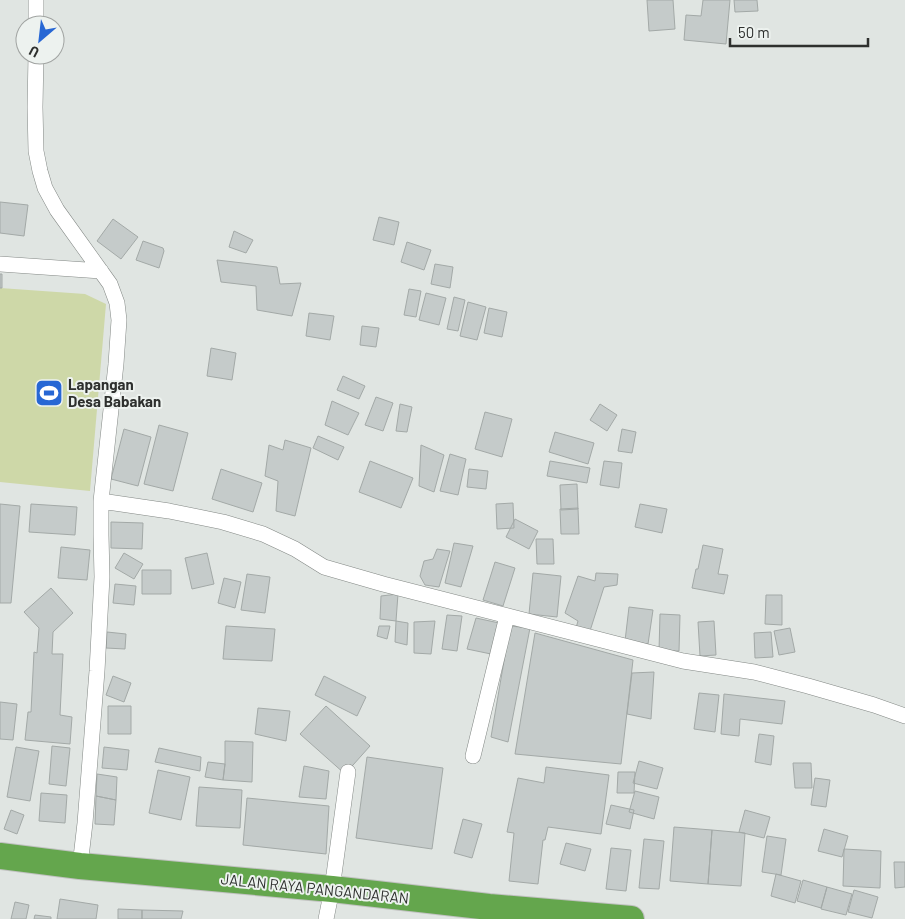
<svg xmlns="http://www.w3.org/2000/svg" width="905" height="919" viewBox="0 0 905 919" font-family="Barlow,sans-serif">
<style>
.green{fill:#ced8a8}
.building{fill:#c5cbca;stroke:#a3a9a7}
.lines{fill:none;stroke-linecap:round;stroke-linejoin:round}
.street-casing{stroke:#838885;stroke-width:16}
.highway-casing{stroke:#c0c1c0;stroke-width:28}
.street{stroke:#fff;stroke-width:15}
.highway{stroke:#64a64d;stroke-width:26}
.labels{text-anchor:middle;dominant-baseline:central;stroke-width:4;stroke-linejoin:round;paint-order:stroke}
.poi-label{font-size:15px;font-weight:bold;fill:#2e302e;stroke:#edf2ef;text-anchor:start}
.street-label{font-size:15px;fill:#2e302e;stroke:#edf2ef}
</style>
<rect width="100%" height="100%" fill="#e0e5e2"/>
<!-- green -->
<path class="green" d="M0,288L85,294L106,304L90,491L0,482Z"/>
<!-- building -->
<path class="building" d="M647,0H673L675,29L649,31Z
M703,0H730L726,44L684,40L686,15L701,16Z
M734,0H757L758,11L735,12Z
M0,202L28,205L24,236L0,233Z
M379,217L399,222L394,245L373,240Z
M113,219L138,237L121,259L97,241Z
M234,231L253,240L246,253L229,247Z
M143,241L163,248L164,251L159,268L136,260Z
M407,242L431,250L424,270L401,262Z
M217,260L277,267L280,284L301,283L292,316L257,310L256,286L221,282Z
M435,264L453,267L450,288L431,284Z
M0,274H2V288H0Z
M409,289L421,291L416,317L404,315Z
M426,293L446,298L439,325L419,320Z
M454,297L465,300L458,331L447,329Z
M468,302L486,307L477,340L460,336Z
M489,308L507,312L502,337L484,333Z
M309,313L334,316L330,340L306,336Z
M362,326L379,328L376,347L360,345Z
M211,348L236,353L232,380L207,376Z
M343,376L365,386L359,399L337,390Z
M376,397L393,403L383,431L365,425Z
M332,401L359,413L348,435L325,425Z
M400,404L412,407L407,432L396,431Z
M600,404L617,415L607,431L590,420Z
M485,412L512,419L502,457L475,449Z
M159,425L188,433L173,491L144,484Z
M124,429L151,437L138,486L111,479Z
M622,429L636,432L632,453L618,451Z
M555,432L594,443L588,464L549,452Z
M318,436L344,447L338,460L313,448Z
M285,440L311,448L295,516L276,511L278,481L265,476L269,445L283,450Z
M421,445L444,455L434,492L419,486Z
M450,454L466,459L458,495L440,491Z
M370,461L413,478L401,508L359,492Z
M550,461L590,468L587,483L547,476Z
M604,461L622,463L619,488L600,485Z
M221,469L262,483L253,512L212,499Z
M469,469L488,471L486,489L467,487Z
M577,484L578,509L561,510L560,485Z
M513,503L514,528L497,529L496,504Z
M0,504L20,506L11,603H0Z
M31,504L77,507L75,535L29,532Z
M640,504L667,509L662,533L635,527Z
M578,508L579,534H561L560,509Z
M515,519L538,531L529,549L506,537Z
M111,522L143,523L142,549L111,548Z
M536,539H553L554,564H537Z
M454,543L473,546L461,587L445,583Z
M703,545L723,549L718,574L728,575L724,594L692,588L696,569H698Z
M61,547L90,550L87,580L58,578Z
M437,549L450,551L439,587L425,585L420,576L424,561L433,559Z
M124,553L143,564L134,579L115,568Z
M207,553L214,584L192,589L185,558Z
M495,562L515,568L503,606L483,600Z
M142,570H171V594H142Z
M533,573L561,576L557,617L529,614Z
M596,573L618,574L617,585L604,587L589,634L576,628L578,621L565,613L578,576L595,581Z
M247,574L270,577L265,613L241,610Z
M224,578L241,582L235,608L218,603Z
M115,584L136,586L134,605L113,603Z
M51,588L73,613L53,632L52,654H63L60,715L72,717L70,744L25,740L28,712H31L34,652L37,653L39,628L24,612Z
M398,594L396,621L380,619L381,596Z
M766,595H782V625L765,624Z
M629,607L653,610L648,644L625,641Z
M660,614L680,615L679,651H659Z
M447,615L462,616L457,651L442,649Z
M476,618L499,623L491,654L467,649Z
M396,621L408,623L407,645L395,642Z
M435,621L431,654L414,653V622Z
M714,621L716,655L700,656L698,622Z
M226,626L275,629L272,661L223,659Z
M379,626H390L387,639L377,636Z
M510,626L530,628L508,742L491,737Z
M790,628L795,652L779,655L774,631Z
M107,632L126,634L125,649L106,648Z
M771,632L773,657L755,658L754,633Z
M535,633L633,660L621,764L515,754Z
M654,672L651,719L627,714L632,673Z
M113,676L131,683L124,702L106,695Z
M324,676L366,697L357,716L315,695Z
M699,693L719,695L715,732L694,729Z
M724,694L785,701L782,724L740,719L739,736L721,734Z
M0,702L17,704L13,740L0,739Z
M108,706H131V734H108Z
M326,706L370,746L345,774L300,734Z
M258,708L290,711L286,741L255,734Z
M759,734L774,736L771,765L755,762Z
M225,741L253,742L252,782L223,780L225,764Z
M52,746L70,748L66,786L49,784Z
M16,747L39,751L30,801L7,797Z
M104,747L129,750L127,770L102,768Z
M159,748L201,757L200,771L155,762Z
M367,757L443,768L432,849L356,838Z
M639,761L663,768L657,789L633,783Z
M208,762L225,764L223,780L205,777Z
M793,763H811L812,788H795Z
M304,766L329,771L326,799L299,797Z
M546,767L609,775L601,834L548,827L545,840H543L538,884L509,881L514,833L507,832L518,778L544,783Z
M158,770L190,777L181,820L149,813Z
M618,772H635L634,793H617Z
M97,774L117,777L116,800L96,796Z
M815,778L830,780L826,807L811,805Z
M199,787L242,790L240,828L196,826Z
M635,791L659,797L654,819L629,812Z
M41,793L67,795L65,823L39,821Z
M96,796L116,800L114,825L95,824Z
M247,798L329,806L326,854L243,845Z
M611,805L634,810L630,829L606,824Z
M11,810L24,815L17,834L4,829Z
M745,810L770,817L764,838L739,832Z
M463,819L482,824L472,858L454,853Z
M674,827L712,830L708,884L670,881Z
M824,829L848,836L842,857L818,851Z
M712,830L745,833L741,886L708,884Z
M767,836L786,839L781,875L762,872Z
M644,839L664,841L659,889L639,888Z
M566,843L591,849L585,871L560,864Z
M611,848L631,850L626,891L606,889Z
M844,849L881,851L880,888L843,886Z
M894,862H905V887L895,888Z
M776,874L801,881L795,903L771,896Z
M803,880L827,887L821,908L797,901Z
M827,887L852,894L846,915L821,909Z
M854,890L878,897L872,918L848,912Z
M60,899L98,905L96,919H57Z
M15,902L29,905L26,919H11Z
M118,909L142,910V919H118Z
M142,910L183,911L181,919H142Z
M35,915L51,917V919H34Z"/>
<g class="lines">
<defs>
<path id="street" d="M36,0V25
M36,55L35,107L36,151L40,171L45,188L57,210L110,284L117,303L119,320L116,364L101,501V535L102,577L97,671L85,823L80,866
M0,264L101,271
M101,501L169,511L223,522L263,534L295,549L324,567L383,584L683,661L754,672L808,686L874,705L905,716
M473,756L507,616
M326,919L332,889L348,772"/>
<path id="highway" d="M0,856L80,866L332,889L489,907L631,919"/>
</defs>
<!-- street casing -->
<use href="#street" class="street-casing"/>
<!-- highway casing -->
<use href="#highway" class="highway-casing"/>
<!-- street -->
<use href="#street" class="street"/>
<!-- highway -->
<use href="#highway" class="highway"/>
</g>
<!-- icons -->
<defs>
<symbol id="stadium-square" viewBox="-11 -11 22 22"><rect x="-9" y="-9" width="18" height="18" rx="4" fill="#2767d4" stroke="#edf2ef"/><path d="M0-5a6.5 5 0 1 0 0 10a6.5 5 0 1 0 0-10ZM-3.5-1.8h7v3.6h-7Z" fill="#fff"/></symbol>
</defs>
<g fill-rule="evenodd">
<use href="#stadium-square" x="33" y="377" width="32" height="32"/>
</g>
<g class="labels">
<!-- poi labels -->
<g class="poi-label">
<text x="68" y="384">Lapangan<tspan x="68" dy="17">Desa Babakan</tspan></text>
</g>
<!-- street labels -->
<g class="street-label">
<text transform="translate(315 888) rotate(6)">JALAN RAYA PANGANDARAN</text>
</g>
</g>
<!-- north arrow -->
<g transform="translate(40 40) rotate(208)"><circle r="24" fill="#edf2ef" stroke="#a1a4a2"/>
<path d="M0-4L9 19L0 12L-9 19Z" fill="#2767d4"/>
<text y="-8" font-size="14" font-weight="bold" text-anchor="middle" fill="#2e302e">U</text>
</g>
<!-- scale -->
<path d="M730 38v8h138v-8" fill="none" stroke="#2e302e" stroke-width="2.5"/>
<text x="738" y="38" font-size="15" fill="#2e302e" stroke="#edf2ef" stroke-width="4" paint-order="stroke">50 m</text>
</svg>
